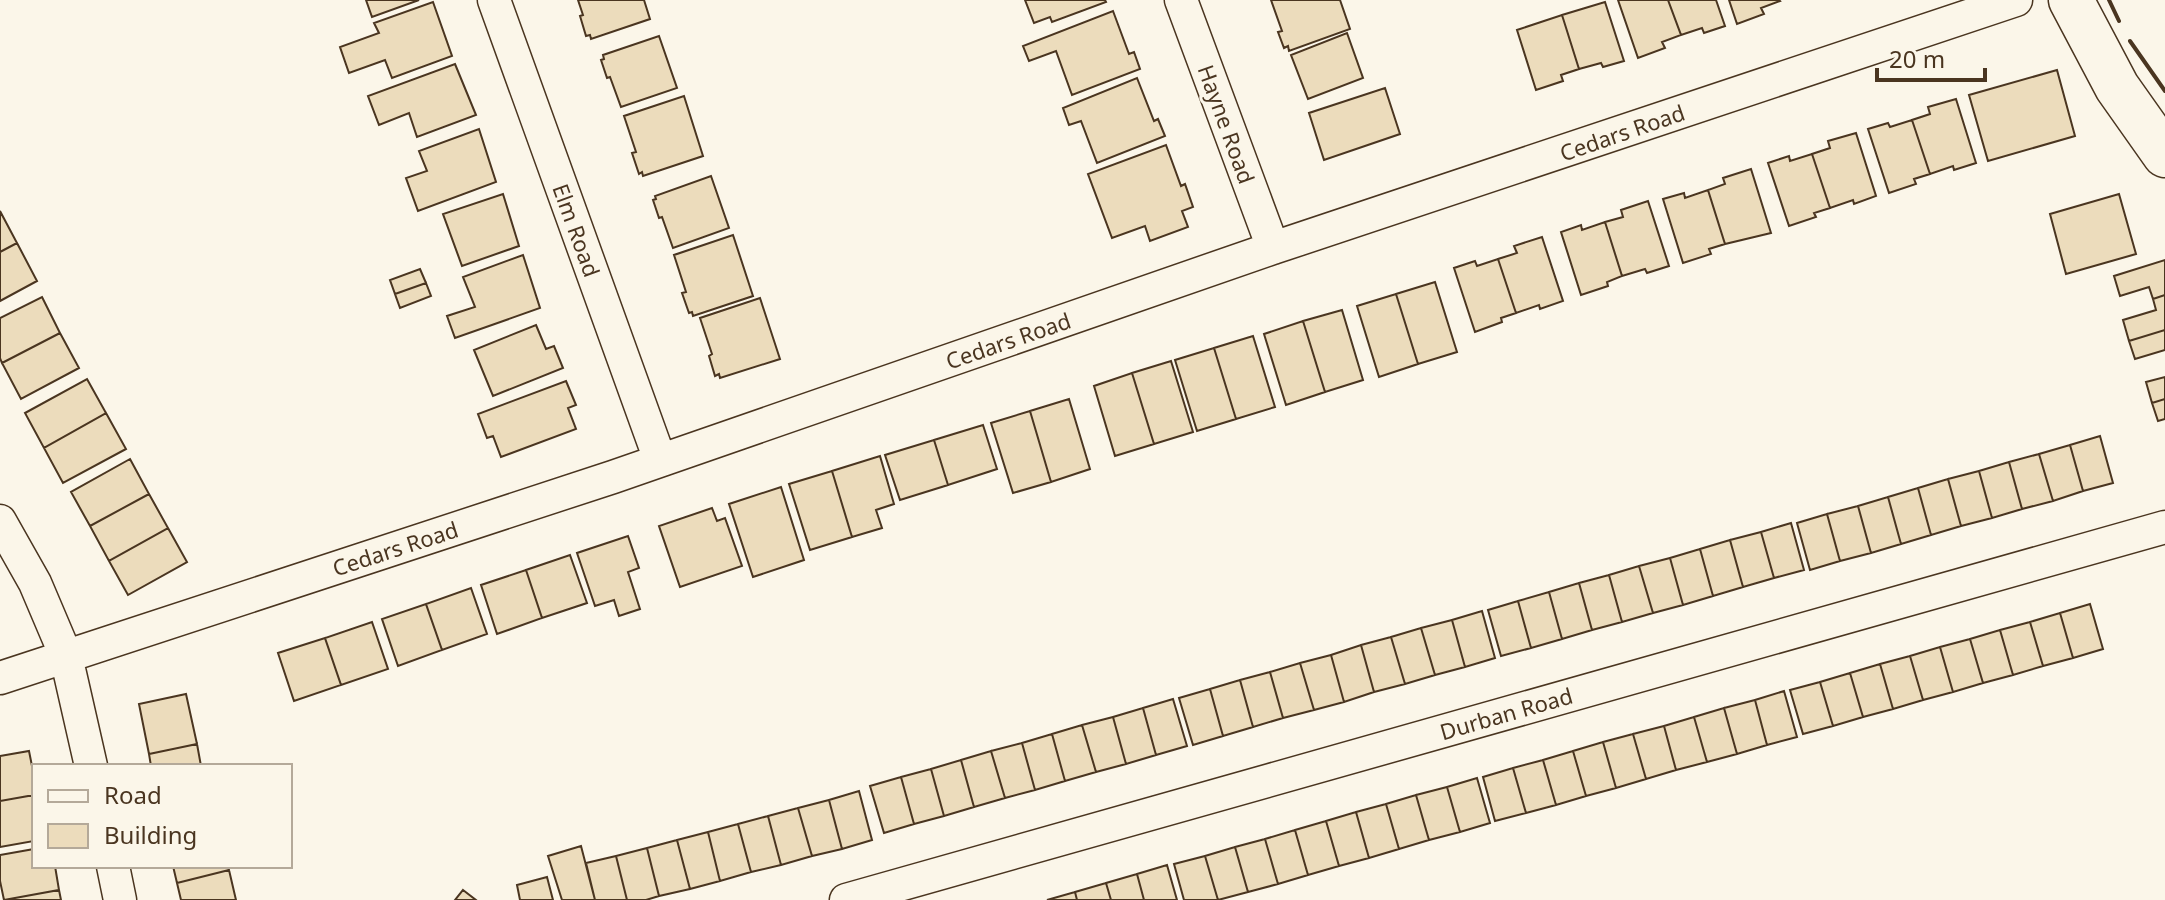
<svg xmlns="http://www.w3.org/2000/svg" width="2165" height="900" viewBox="0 0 2165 900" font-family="'Noto Sans',sans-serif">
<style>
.building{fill:#ecdcbc;stroke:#4a3520;stroke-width:2}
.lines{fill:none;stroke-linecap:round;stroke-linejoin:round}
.street-casing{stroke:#4a3520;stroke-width:35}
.primary-casing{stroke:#4a3520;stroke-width:47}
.street{stroke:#fbf6e9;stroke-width:32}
.primary{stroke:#fbf6e9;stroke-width:44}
.wall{stroke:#4a3520;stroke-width:4}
.labels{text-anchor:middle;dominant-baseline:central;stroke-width:6;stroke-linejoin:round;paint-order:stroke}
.street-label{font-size:22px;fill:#4a3520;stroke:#fbf6e9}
</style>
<rect width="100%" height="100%" fill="#fbf6e9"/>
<!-- building -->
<path class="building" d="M366,0H419L372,17Z
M578,0H644L650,19L591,39L590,35L586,36L580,16L583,15Z
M1025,0H1105L1106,2L1052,22L1050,17L1034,23Z
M1271,0H1340L1350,29L1289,51L1288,46L1284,48L1278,32L1282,31Z
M1618,0H1668L1681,35L1662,42L1665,48L1638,58Z
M1668,0H1716L1725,26L1704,33L1702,28L1681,35Z
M1729,0H1779L1780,1L1761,8L1764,14L1737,24Z
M433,2L452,56L392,78L385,60L349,73L340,47L379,33L374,23Z
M1605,2L1624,61L1603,67L1601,63L1579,69L1562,15Z
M1113,11L1129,54L1134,52L1140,69L1072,95L1056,51L1029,61L1023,46Z
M1562,15L1579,69L1561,75L1563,81L1536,90L1517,30Z
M1347,33L1363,78L1308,99L1291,55Z
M659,36L677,88L621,107L610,77L607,78L601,60L604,59L603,55Z
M455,64L476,115L417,137L409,113L379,125L368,96Z
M2057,70L2075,136L1988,161L1969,95Z
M1137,78L1154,121L1158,119L1165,136L1097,163L1081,121L1069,125L1063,108Z
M1385,88L1400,134L1324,160L1309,113Z
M684,96L703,156L643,176L642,172L639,174L632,153L636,152L624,116Z
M1956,99L1976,163L1954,170L1953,166L1930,174L1912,120L1930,114L1928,107Z
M1912,120L1930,174L1914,179L1916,184L1889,193L1868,129L1888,123L1890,127Z
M479,129L496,182L418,211L406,178L427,171L419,151Z
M1856,133L1876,196L1854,204L1853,200L1830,208L1812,154L1830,148L1828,141Z
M1166,145L1181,186L1185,184L1193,207L1182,211L1188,227L1150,241L1145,226L1112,238L1088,174Z
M1812,154L1830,208L1814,213L1816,217L1789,226L1768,163L1789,156L1790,161Z
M1751,169L1771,233L1725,244L1708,190L1725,184L1723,178Z
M711,176L729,228L673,248L662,217L659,218L653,200L656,199L655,196Z
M1708,190L1725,244L1709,249L1711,254L1683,263L1663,199L1684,193L1685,198Z
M503,194L519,246L462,266L443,214Z
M2119,194L2136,254L2066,274L2050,214Z
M1648,201L1669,266L1647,273L1645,269L1622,276L1605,222L1623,217L1621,210Z
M0,211L17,243L0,252Z
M1605,222L1622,276L1607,282L1608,286L1581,295L1561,232L1581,225L1582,230Z
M733,235L753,296L693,316L692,312L689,313L682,293L686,292L674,255Z
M1542,237L1563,301L1540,309L1539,305L1516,313L1498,259L1517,253L1514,246Z
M17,243L37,281L0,301V252Z
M523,255L540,308L455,338L447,316L475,307L463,277Z
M1498,259L1516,313L1501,318L1502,322L1475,332L1454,268L1475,261L1477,266Z
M2165,260V295L2153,299L2149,287L2120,296L2114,276Z
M420,269L426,283L395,294L390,280Z
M1435,282L1457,352L1418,364L1396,294Z
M426,283L431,296L400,308L395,294Z
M1396,294L1418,364L1379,377L1357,306Z
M2165,295V330L2129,341L2123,320L2156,310L2153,299Z
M42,297L60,333L2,363L0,358V318Z
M760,298L780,359L720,378L719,374L715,376L709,356L712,354L700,318Z
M1342,310L1363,380L1325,392L1303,321Z
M1303,321L1325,392L1286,405L1264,334Z
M536,325L546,349L554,346L563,368L493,396L474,350Z
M2165,330V350L2135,359L2129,341Z
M60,333L79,368L21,399L2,363Z
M1253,336L1275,407L1236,419L1214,348Z
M1214,348L1236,419L1197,431L1175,360Z
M1171,361L1193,432L1154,444L1132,373Z
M1132,373L1154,444L1115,456L1094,386Z
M2165,377V399L2152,403L2146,382Z
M87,379L106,413L44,448L25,413Z
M566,381L576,405L568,408L576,429L501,457L493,436L487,438L478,414Z
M1069,399L1090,469L1051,482L1030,411Z
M2165,399V419L2158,421L2152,403Z
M1030,411L1051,482L1013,493L991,423Z
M106,413L126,449L63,483L44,448Z
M983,425L997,469L948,485L934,440Z
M2100,436L2113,483L2083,491L2070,445Z
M934,440L948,485L900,500L885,455Z
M2070,445L2083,491L2053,501L2039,454Z
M2039,454L2053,501L2022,509L2009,462Z
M880,456L894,504L876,510L882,528L852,537L832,471Z
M130,459L149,494L90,526L71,492Z
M2009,462L2022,509L1992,518L1979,471Z
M832,471L852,537L810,550L789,484Z
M1979,471L1992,518L1961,526L1948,479Z
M1948,479L1961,526L1931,535L1918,488Z
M781,487L804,560L753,577L729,504Z
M1918,488L1931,535L1901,544L1888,497Z
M149,494L168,528L109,561L90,526Z
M1888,497L1901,544L1871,553L1858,506Z
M1858,506L1871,553L1840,561L1827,514Z
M712,508L717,521L725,518L742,566L680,587L659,526Z
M1827,514L1840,561L1810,570L1797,523Z
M1791,523L1804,570L1774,578L1761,532Z
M168,528L187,562L128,595L109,561Z
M1761,532L1774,578L1743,587L1730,540Z
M628,536L639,568L628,572L640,609L619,616L614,600L595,606L577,553Z
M1730,540L1743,587L1713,596L1700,549Z
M1700,549L1713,596L1683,605L1670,558Z
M570,555L587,603L542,618L526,570Z
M1670,558L1683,605L1653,613L1639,566Z
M1639,566L1653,613L1622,622L1609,575Z
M526,570L542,618L497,634L481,585Z
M1609,575L1622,622L1592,630L1579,583Z
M1579,583L1592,630L1562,639L1549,592Z
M471,588L487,634L442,650L426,604Z
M1549,592L1562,639L1531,648L1518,601Z
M1518,601L1531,648L1501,656L1488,610Z
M426,604L442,650L398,666L382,619Z
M2090,604L2103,649L2073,658L2060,613Z
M1482,611L1495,658L1465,667L1452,620Z
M2060,613L2073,658L2043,666L2030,622Z
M1452,620L1465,667L1435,675L1421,628Z
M372,622L388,669L341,685L325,638Z
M2030,622L2043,666L2013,675L2000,630Z
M1421,628L1435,675L1405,684L1391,637Z
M2000,630L2013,675L1983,683L1970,639Z
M1391,637L1405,684L1374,692L1361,645Z
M325,638L341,685L294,701L278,653Z
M1970,639L1983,683L1953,692L1940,647Z
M1361,645L1374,692L1344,702L1331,655Z
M1940,647L1953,692L1923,700L1910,656Z
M1331,655L1344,702L1314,710L1300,663Z
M1910,656L1923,700L1893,709L1880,664Z
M1300,663L1314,710L1283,718L1270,672Z
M1880,664L1893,709L1863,717L1850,673Z
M1270,672L1283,718L1253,727L1240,680Z
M1850,673L1863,717L1833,726L1820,682Z
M1240,680L1253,727L1223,736L1210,689Z
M1820,682L1833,726L1803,734L1790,690Z
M1210,689L1223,736L1193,745L1179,698Z
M1784,691L1797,737L1767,745L1755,700Z
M186,694L197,744L149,754L139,704Z
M1173,699L1187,746L1156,755L1143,708Z
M1755,700L1767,745L1737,754L1724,708Z
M1143,708L1156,755L1126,764L1113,717Z
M1724,708L1737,754L1707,762L1694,717Z
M1113,717L1126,764L1096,772L1082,725Z
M1694,717L1707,762L1676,770L1664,726Z
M1082,725L1096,772L1065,781L1052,734Z
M1664,726L1676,770L1646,779L1633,734Z
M1052,734L1065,781L1035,790L1022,743Z
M1633,734L1646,779L1616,788L1603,742Z
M1603,742L1616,788L1586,796L1573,751Z
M1022,743L1035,790L1005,798L991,751Z
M197,744L201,766H151L149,754Z
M29,751L34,776V795L0,801V756Z
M991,751L1005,798L974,807L961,760Z
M1573,751L1586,796L1556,805L1543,760Z
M961,760L974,807L944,816L931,769Z
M1543,760L1556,805L1526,813L1513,768Z
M1513,768L1526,813L1495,821L1483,777Z
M931,769L944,816L914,824L901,777Z
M901,777L914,824L884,833L870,786Z
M1477,778L1490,823L1460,832L1447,787Z
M1447,787L1460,832L1429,840L1416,795Z
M859,791L872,840L842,849L829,800Z
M34,795V841L0,847V801Z
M1416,795L1429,840L1399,849L1386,804Z
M829,800L842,849L812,856L798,808Z
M1386,804L1399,849L1369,858L1356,812Z
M798,808L812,856L781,865L768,816Z
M1356,812L1369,858L1339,866L1326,821Z
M768,816L781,865L751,872L738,824Z
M1326,821L1339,866L1308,875L1295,830Z
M738,824L751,872L720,881L708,832Z
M1295,830L1308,875L1278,884L1265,839Z
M708,832L720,881L690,889L677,840Z
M1265,839L1278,884L1248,892L1235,847Z
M677,840L690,889L659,896L647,848Z
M581,846L595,900H562L548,856Z
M1235,847L1248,892L1218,900L1205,856Z
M647,848L659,896L646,900H627L616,856Z
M34,849V866H55L59,890L4,900L0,881V855Z
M616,856L627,900H595L586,863Z
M1205,856L1218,900H1184L1174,864Z
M1167,865L1177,900H1144L1137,874Z
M173,866H228L229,870L177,883Z
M229,870L236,900H181L177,883Z
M1137,874L1144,900H1111L1106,883Z
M547,877L553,900H520L517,885Z
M1106,883L1111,900H1077L1075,892Z
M59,890L61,900H4Z
M463,890L476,900H455Z
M1075,892L1077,900H1047Z"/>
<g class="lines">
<defs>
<path id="street" d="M494,0L660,460
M1181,0L1273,248
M0,521L35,583L66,656L91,766
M0,678L613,477L1273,248L2016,0
M113,866L120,900
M846,900L2165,527"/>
<path id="primary" d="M2071,0L2117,87L2165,155"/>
</defs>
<!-- street casing -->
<use href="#street" class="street-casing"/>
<!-- primary casing -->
<use href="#primary" class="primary-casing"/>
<!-- street -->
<use href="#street" class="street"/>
<!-- primary -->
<use href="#primary" class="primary"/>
<!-- wall -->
<path class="wall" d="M2109,0L2119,21
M2130,41L2165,91"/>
</g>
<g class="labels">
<!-- street labels -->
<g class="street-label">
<text transform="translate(1227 124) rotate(70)">Hayne Road</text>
<text transform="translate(1622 132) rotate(-19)">Cedars Road</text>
<text transform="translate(577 230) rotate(70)">Elm Road</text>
<text transform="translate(1008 340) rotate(-19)">Cedars Road</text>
<text transform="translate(395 548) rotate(-18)">Cedars Road</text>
<text transform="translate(1506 713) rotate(-16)">Durban Road</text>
</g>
</g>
<!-- legend -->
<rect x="32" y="764" width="260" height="104" fill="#fbf6e9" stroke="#b4a999" stroke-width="2"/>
<rect x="48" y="790" width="40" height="12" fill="#fbf6e9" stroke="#b4a999" stroke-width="2"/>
<text x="104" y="804" font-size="24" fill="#4a3520">Road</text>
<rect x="48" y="824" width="40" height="24" fill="#ecdcbc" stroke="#b4a999" stroke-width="2"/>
<text x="104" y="844" font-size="24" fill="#4a3520">Building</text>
<!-- scale -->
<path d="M1877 68v12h108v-12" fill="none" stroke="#4a3520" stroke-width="4"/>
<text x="1889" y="68" font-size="24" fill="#4a3520" stroke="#fbf6e9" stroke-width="6" paint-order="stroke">20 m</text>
</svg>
